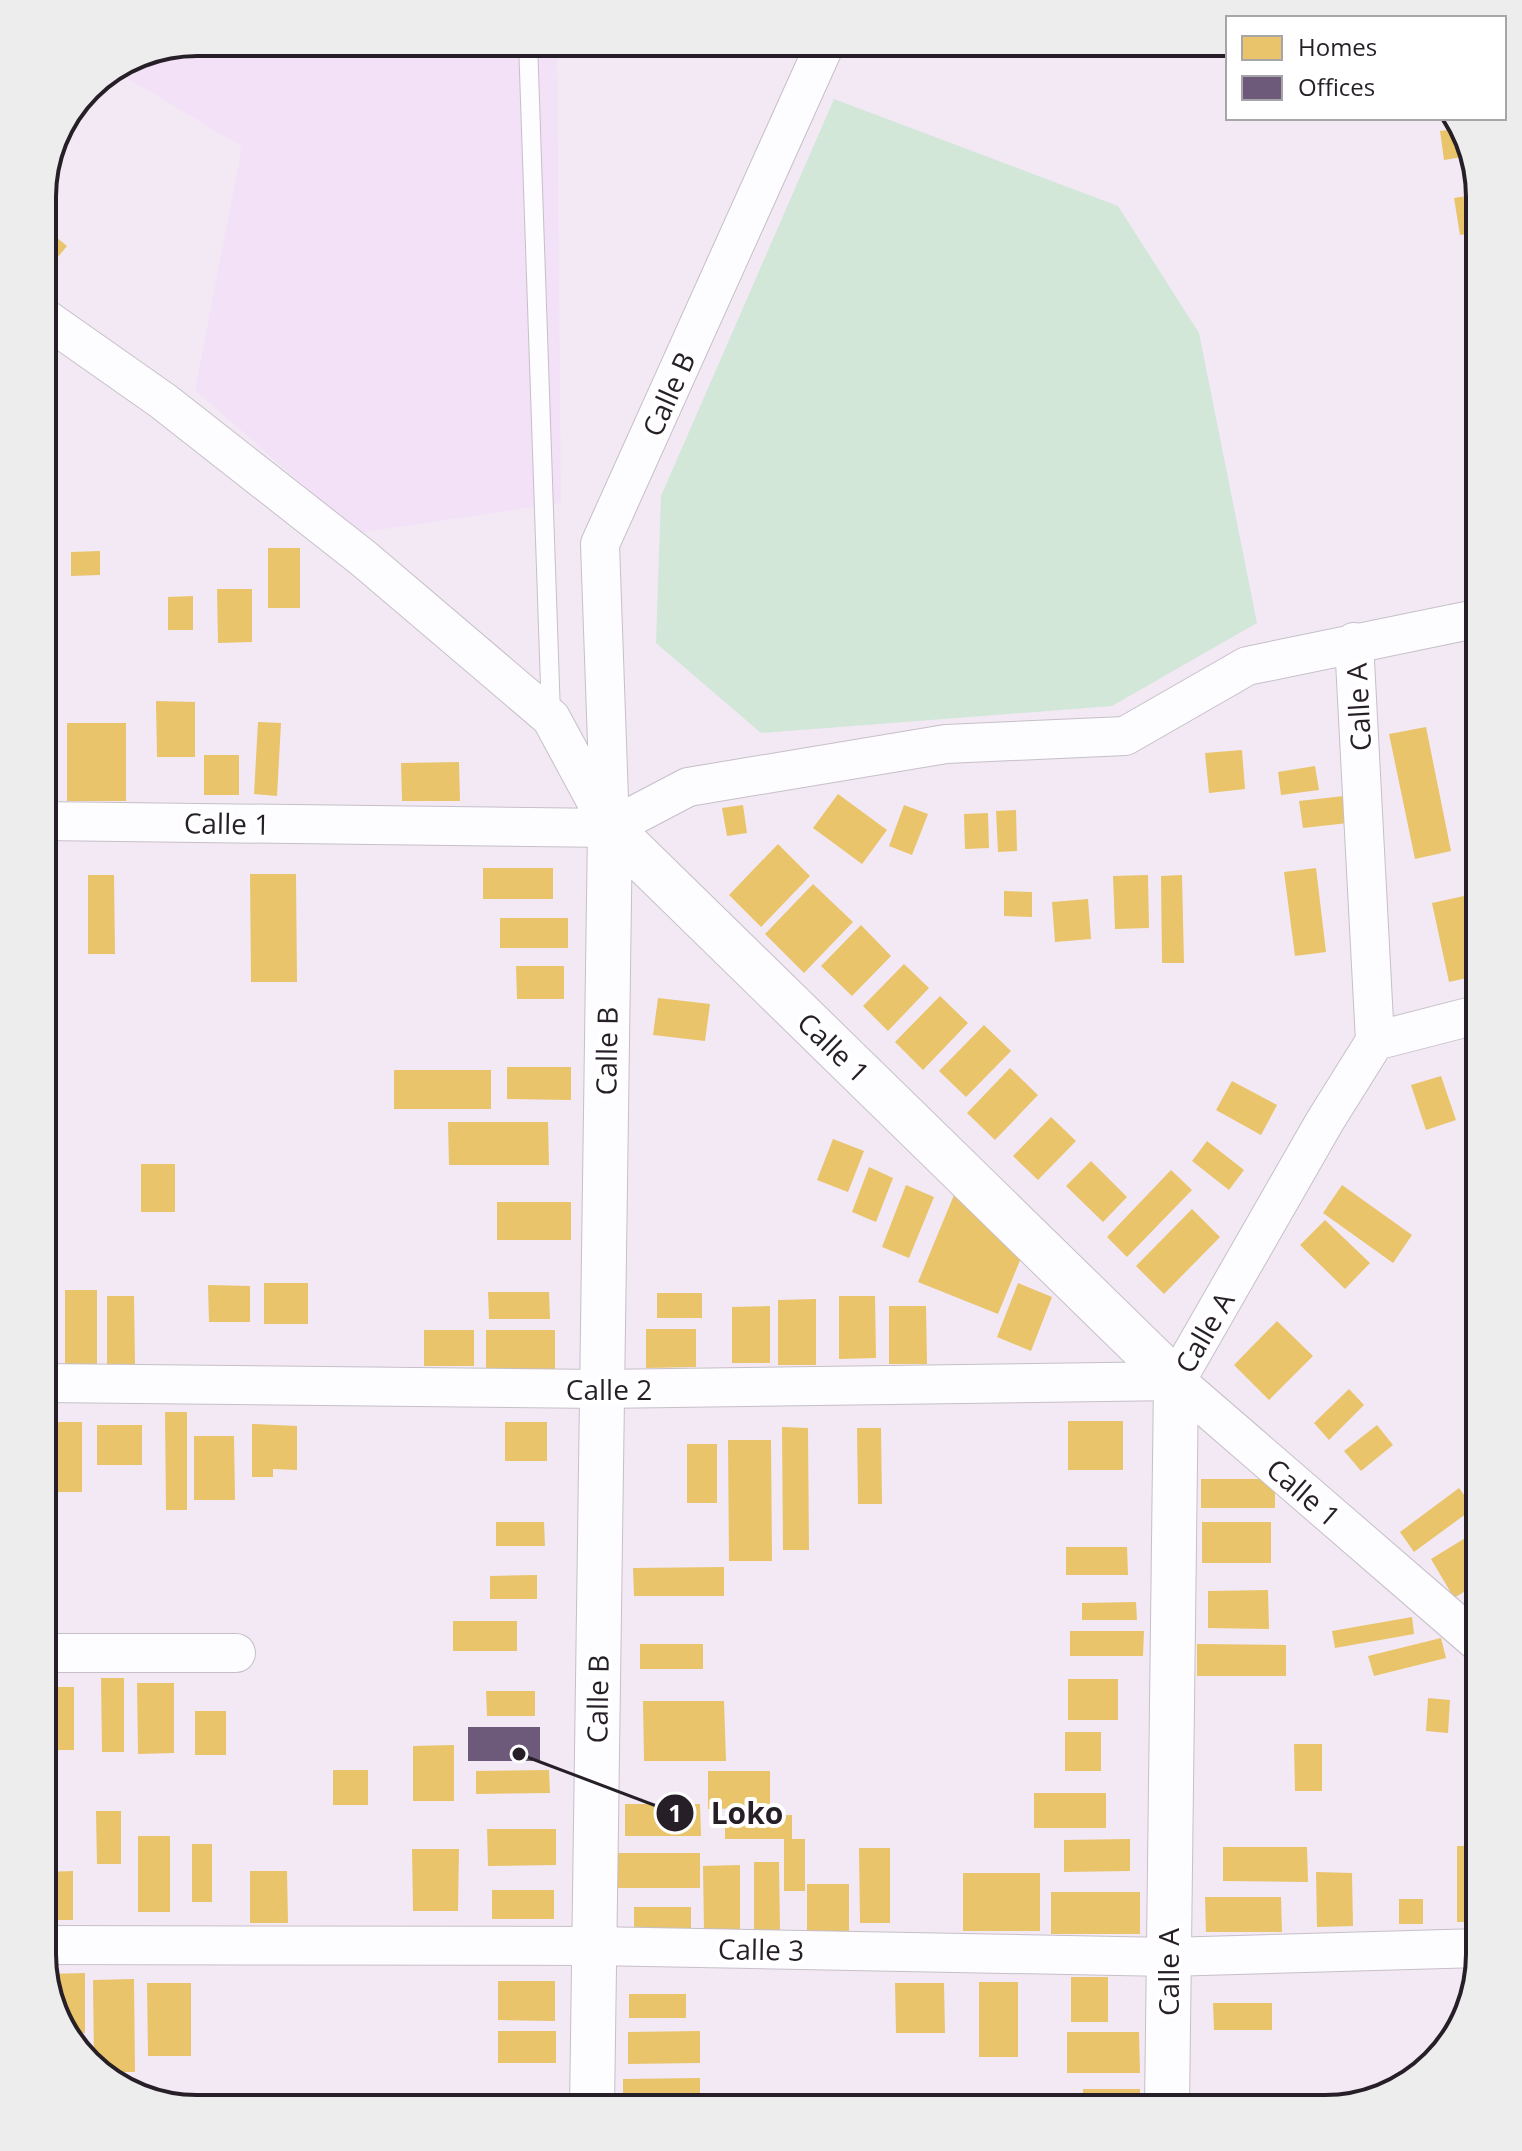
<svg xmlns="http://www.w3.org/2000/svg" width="1522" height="2151" viewBox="0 0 1522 2151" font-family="'Open Sans',sans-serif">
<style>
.built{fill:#f3e1f7}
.green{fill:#d2e7d7}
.homes{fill:#e9c46a}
.offices{fill:#6d597a}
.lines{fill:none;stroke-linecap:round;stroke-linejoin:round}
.lane-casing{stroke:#c6bfc8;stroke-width:20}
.street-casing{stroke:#c6bfc8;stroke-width:40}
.secondary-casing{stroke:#c6bfc8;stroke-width:46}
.lane{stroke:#fdfcfe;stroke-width:18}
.street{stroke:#fdfcfe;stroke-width:38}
.secondary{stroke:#fdfcfe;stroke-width:44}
.labels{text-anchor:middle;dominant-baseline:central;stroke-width:8;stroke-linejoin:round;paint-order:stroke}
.street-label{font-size:28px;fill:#261f27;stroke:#fff}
.rim{fill:none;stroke:#261f27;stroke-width:4}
.leader{fill:none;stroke:#261f27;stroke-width:3}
.callout-dot{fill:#261f27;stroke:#fff;stroke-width:3}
.mark-label{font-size:24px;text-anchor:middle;font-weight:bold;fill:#fff}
.callout-label{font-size:30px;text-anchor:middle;font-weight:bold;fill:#261f27;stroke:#fff;stroke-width:8;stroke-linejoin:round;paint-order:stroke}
</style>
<rect width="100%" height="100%" fill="#f2e9f5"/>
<!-- built -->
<path class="built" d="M197,42H557L561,503L358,533L195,390L242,147L117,72Z"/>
<!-- green -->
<path class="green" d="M834,99L1118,206L1199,333L1257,623L1112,706L761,733L656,643L661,496Z"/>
<!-- homes -->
<path class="homes" d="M1461,128L1469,156L1444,160L1440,131Z
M1479,194L1480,232L1460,235L1454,198Z
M50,232L67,246L42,276V242Z
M42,369L55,370V440H42Z
M268,548H300V608H268Z
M100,551V575L71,576V552Z
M217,589H252V642L218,643Z
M193,596V630H168V597Z
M156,701L195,702V757H157Z
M42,703H52L53,797H42Z
M258,722L281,723L277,796L254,794Z
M67,723H126V801H67Z
M1426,727L1451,851L1415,859L1389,734Z
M1242,750L1245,789L1209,793L1205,753Z
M204,755H239V795H204Z
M459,762L460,801H402L401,763Z
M1315,766L1319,790L1281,795L1278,772Z
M838,794L887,830L862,864L813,828Z
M1344,796L1348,823L1303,828L1299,801Z
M743,805L747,833L727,836L722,808Z
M904,805L928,814L912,855L889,846Z
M1016,810L1017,851L998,852L996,811Z
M988,813L989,848L965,849L964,814Z
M778,844L810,876L761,927L729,895Z
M483,868H553V899H483Z
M1316,868L1326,952L1295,956L1284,872Z
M250,874H296L297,982H251Z
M88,875H114L115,954H88Z
M1148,875L1149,928L1115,929L1113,876Z
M1182,875L1184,963H1162L1161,876Z
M813,884L853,922L804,973L765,934Z
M1004,891L1032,892V917L1004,916Z
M1464,896L1476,949L1480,948V975L1449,982L1432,903Z
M1088,899L1091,939L1055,942L1052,902Z
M500,918H568V948H500Z
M861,925L891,956L852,996L821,966Z
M904,964L929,988L888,1031L863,1006Z
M516,966H564V999H517Z
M940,996L968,1023L923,1070L895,1042Z
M658,998L710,1004L705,1041L653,1035Z
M984,1025L1011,1051L966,1097L939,1071Z
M507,1067H571V1100L507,1099Z
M1010,1068L1038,1095L995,1140L967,1113Z
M394,1070H491V1109H394Z
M1441,1076L1456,1120L1426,1130L1411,1085Z
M1232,1081L1277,1105L1261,1135L1216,1110Z
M1051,1117L1076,1141L1038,1180L1013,1156Z
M448,1122H548L549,1165H449Z
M833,1139L864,1151L848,1192L817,1180Z
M1207,1141L1244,1170L1229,1190L1192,1161Z
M1091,1161L1127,1197L1103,1222L1066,1186Z
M141,1164H175V1212H141Z
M869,1167L893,1178L876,1222L852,1212Z
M1171,1170L1192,1190L1127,1257L1107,1237Z
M906,1185L934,1197L909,1258L882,1247Z
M1342,1185L1412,1235L1393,1263L1323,1213Z
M954,1195L1021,1258L998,1314L918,1282Z
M497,1202H571V1240H497Z
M1192,1209L1220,1237L1164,1294L1136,1266Z
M1325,1220L1370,1263L1345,1289L1300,1245Z
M264,1283H308V1324H264Z
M1018,1283L1052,1297L1031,1351L997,1337Z
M208,1285L250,1286V1322H209Z
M65,1290H97V1366H65Z
M488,1292H549L550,1319H489Z
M657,1293H702V1318H657Z
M107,1296H134L135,1364H107Z
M839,1296H875L876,1358L839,1359Z
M816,1299V1365H778V1300Z
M770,1306V1363H732V1307Z
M889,1306H926L927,1364H889Z
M1277,1321L1313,1356L1269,1400L1234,1365Z
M646,1329H696V1367L646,1368Z
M424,1330H474V1366H424Z
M486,1330H555V1373H486Z
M1349,1389L1364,1405L1329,1440L1314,1423Z
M165,1412H187V1510H166Z
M1068,1421H1123V1470H1068Z
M53,1422H82V1492H53Z
M505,1422H547V1461H505Z
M252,1424L297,1426V1470L273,1469V1477H252Z
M97,1425H142V1465H97Z
M1377,1425L1393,1445L1361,1471L1344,1451Z
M782,1427L808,1428L809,1550H783Z
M857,1428H881L882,1504H858Z
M194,1436H234L235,1500H194Z
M728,1440H771L772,1561H729Z
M687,1444H717V1503H687Z
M1201,1479H1275V1508H1201Z
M1459,1488L1474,1508L1414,1552L1400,1532Z
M496,1522H544L545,1546H496Z
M1202,1522H1271V1563H1202Z
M1480,1529V1582L1454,1598L1431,1559Z
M1066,1547H1127L1128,1575H1066Z
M724,1567V1596H634L633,1568Z
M537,1575V1599H490V1576Z
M1268,1590L1269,1629L1208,1628V1591Z
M1136,1602L1137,1620H1082V1603Z
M1412,1617L1414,1634L1335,1648L1332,1631Z
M453,1621H517V1651H453Z
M1070,1631H1144L1143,1656H1070Z
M1441,1638L1446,1658L1374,1676L1368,1656Z
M640,1644H703V1669H640Z
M1197,1644L1286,1645V1676H1197Z
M101,1678H124V1752H102Z
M1068,1679H1118V1720H1068Z
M137,1683H174V1753L138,1754Z
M46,1687H74V1750H46Z
M486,1691H535V1716H487Z
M1473,1697L1480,1698V1760L1469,1759Z
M1428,1698L1450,1700L1448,1733L1426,1731Z
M643,1701H724L726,1761H644Z
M195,1711H226V1755H195Z
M1065,1732H1101V1771H1065Z
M1294,1744H1322V1791H1295Z
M454,1745V1801H413V1746Z
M333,1770H368V1805H333Z
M549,1770L550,1793L476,1794V1771Z
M708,1771H770V1808L708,1809Z
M1034,1793H1106V1828H1034Z
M625,1804H700L701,1836H625Z
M96,1811H121V1864H97Z
M792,1815V1839H805V1891H784V1839H725V1816Z
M487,1829H556V1865L488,1866Z
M138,1836H170V1912H138Z
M1130,1839V1871L1064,1872V1840Z
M192,1844H212V1902H192Z
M1457,1846H1480V1922H1457Z
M1223,1847H1307L1308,1882L1223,1881Z
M859,1848H890V1923H860Z
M412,1849H459L458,1911H413Z
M616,1853H700V1888H616Z
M754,1862H779L780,1931H754Z
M740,1865V1932H704L703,1866Z
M73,1871V1920H43V1872Z
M250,1871H287L288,1923H250Z
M1316,1872L1352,1873L1353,1926L1317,1927Z
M963,1873H1040V1931H963Z
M807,1884H849V1932H807Z
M492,1890H554V1919H492Z
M1051,1892H1140V1934H1051Z
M1205,1897H1281L1282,1932H1206Z
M1399,1899H1423V1924H1399Z
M634,1907H691V1939H634Z
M85,1973V2033H64L47,1974Z
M1071,1977H1108V2022H1071Z
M134,1979L135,2072H103L94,2062L93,1980Z
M498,1981H555V2021L498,2020Z
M979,1982H1018V2057H979Z
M147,1983H191V2056H148Z
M895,1983H944L945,2033H896Z
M629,1994H686V2018H629Z
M1213,2003H1272V2030H1214Z
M498,2031H556V2063H498Z
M700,2031V2063L628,2064V2032Z
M1067,2032H1139L1140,2073H1067Z
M700,2078V2109H623V2079Z
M1083,2089H1140V2106H1083Z"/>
<!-- offices -->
<path class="offices" d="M468,1727H540V1761H468Z"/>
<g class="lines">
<defs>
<path id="lane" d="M528,42L551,715"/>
<path id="street" d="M42,316L163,401L363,558L551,718L605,818
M42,821L610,828L688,787L946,744L1125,736L1247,666L1480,618
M610,828L600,544L826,42
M1375,1041L1480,1014
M1176,1381L1325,1121L1375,1041L1354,642
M1176,1381L1480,1644
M42,1383L600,1389L1176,1381
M42,1653H236
M42,1945L594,1946L1168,1957L1480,1948"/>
<path id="secondary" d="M610,828L1176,1381L1167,2109
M592,2109L610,828"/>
</defs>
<!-- lane casing -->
<use href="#lane" class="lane-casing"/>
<!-- street casing -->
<use href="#street" class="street-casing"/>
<!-- secondary casing -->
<use href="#secondary" class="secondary-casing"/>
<!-- lane -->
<use href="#lane" class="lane"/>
<!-- street -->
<use href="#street" class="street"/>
<!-- secondary -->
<use href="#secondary" class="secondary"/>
</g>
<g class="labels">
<!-- street labels -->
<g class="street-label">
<text transform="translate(668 394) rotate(-66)">Calle B</text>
<text transform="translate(1358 707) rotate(-93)">Calle A</text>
<text transform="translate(227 823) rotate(1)">Calle 1</text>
<text transform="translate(834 1047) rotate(44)">Calle 1</text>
<text transform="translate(606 1051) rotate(-89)">Calle B</text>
<text transform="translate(1204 1332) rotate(-60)">Calle A</text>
<text x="609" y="1389">Calle 2</text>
<text transform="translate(1304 1492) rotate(41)">Calle 1</text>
<text transform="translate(597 1699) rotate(-89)">Calle B</text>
<text transform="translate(761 1949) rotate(1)">Calle 3</text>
<text transform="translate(1168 1972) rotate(-90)">Calle A</text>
</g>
</g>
<!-- crop -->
<path d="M0 0H1522V2151H0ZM197 56H1325A141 141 0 0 1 1466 197V1954A141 141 0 0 1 1325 2095H197A141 141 0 0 1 56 1954V197A141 141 0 0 1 197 56Z" fill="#eeedee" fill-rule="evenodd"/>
<path class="rim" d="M197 56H1325A141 141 0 0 1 1466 197V1954A141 141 0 0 1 1325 2095H197A141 141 0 0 1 56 1954V197A141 141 0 0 1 197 56Z"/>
<!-- callouts -->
<path class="leader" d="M519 1754L675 1813"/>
<g class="callout-dot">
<circle cx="519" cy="1754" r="8"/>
<circle cx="675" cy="1813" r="20"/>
</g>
<g class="mark-label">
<text x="675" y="1822">1</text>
</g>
<g class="callout-label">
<text x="747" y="1824">Loko</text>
</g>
<!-- legend -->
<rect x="1226" y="16" width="280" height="104" fill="#ffffff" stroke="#a8a5a9" stroke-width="2"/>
<rect x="1242" y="36" width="40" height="24" fill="#e9c46a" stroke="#a8a5a9" stroke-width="2"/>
<text x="1298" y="56" font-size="24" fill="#261f27">Homes</text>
<rect x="1242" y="76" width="40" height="24" fill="#6d597a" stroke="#a8a5a9" stroke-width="2"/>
<text x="1298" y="96" font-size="24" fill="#261f27">Offices</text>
</svg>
